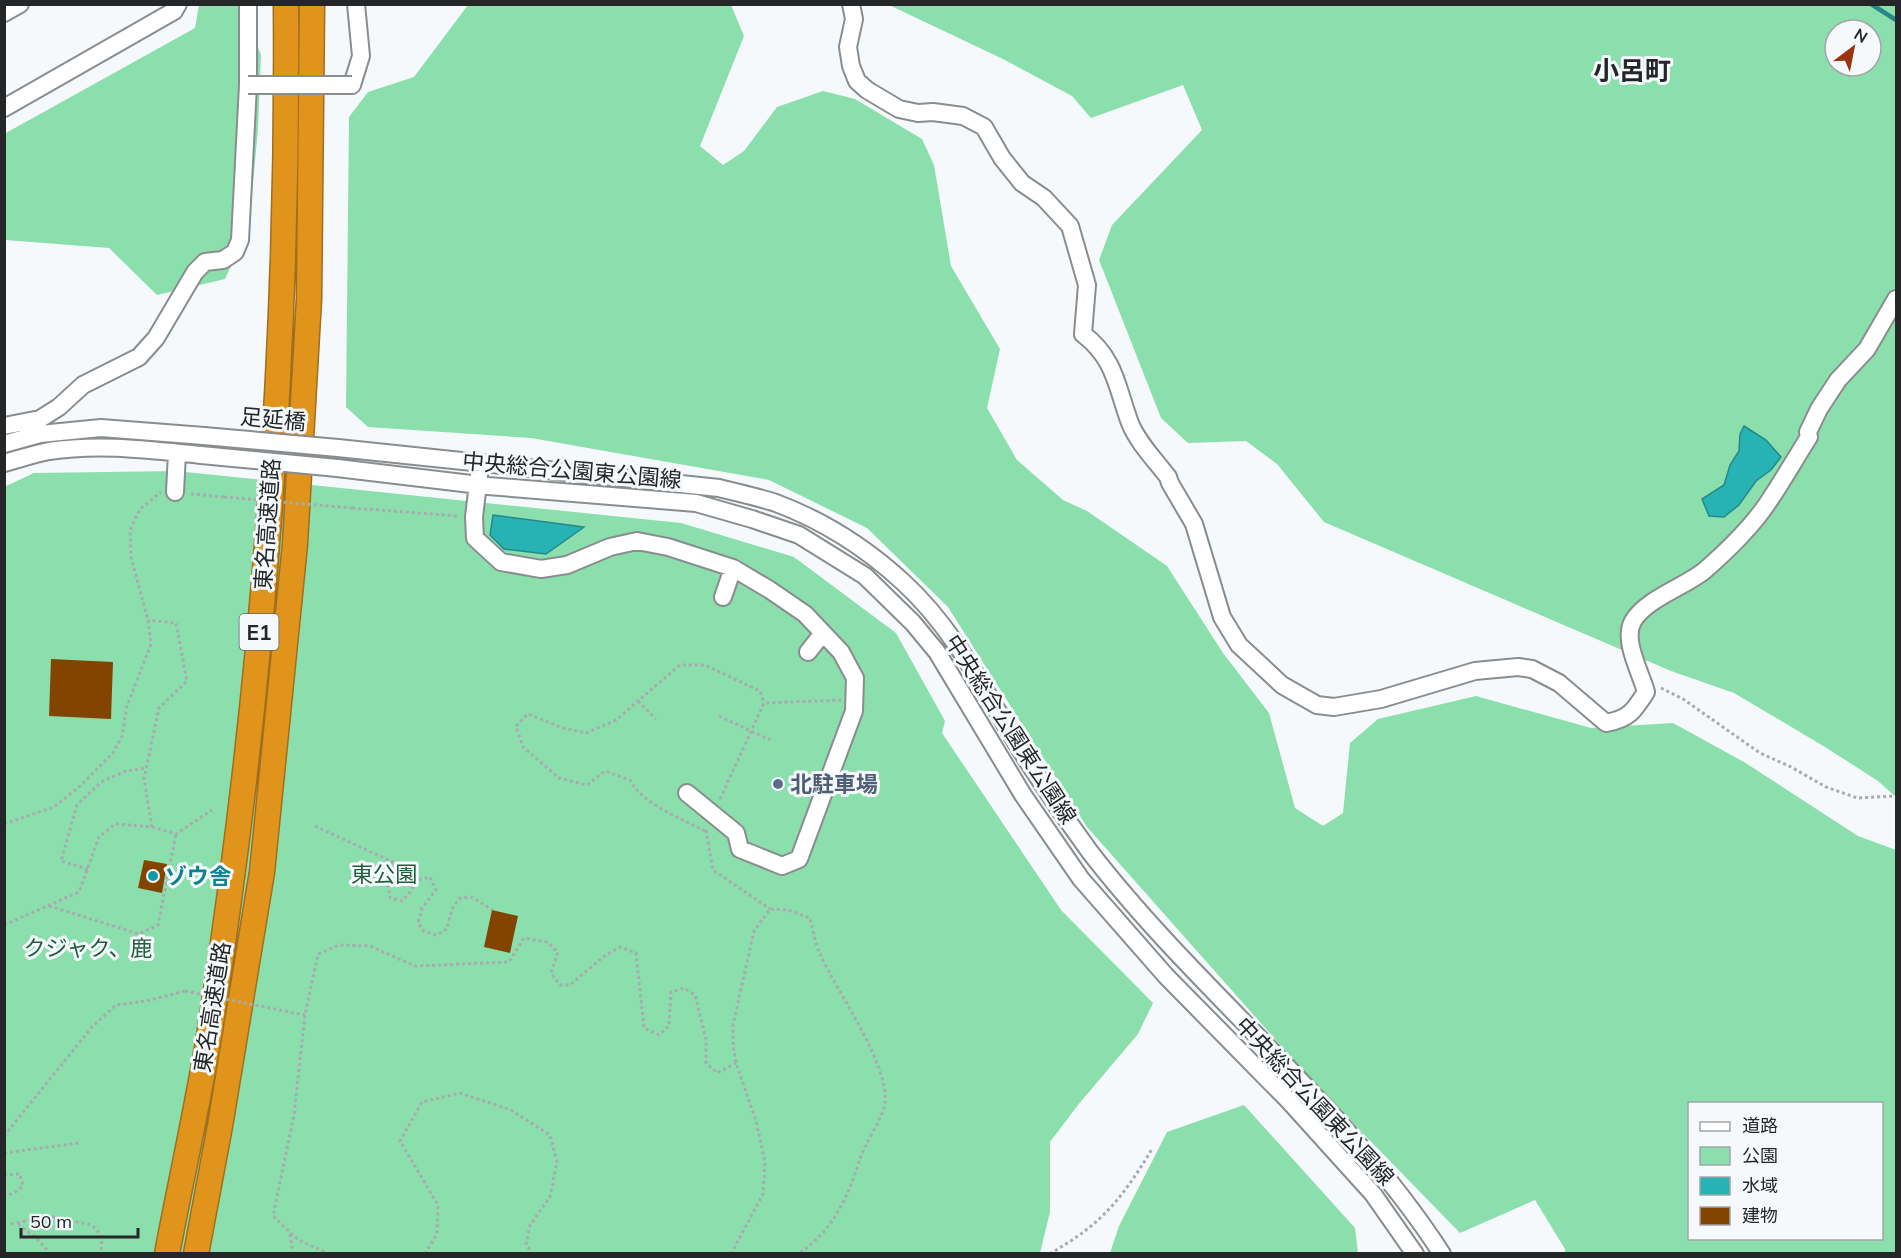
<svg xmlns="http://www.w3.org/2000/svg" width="1901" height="1258" viewBox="0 0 1901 1258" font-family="Mulish,'Noto Sans JP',sans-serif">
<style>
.green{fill:#8bdfac;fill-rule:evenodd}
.water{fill:#27b2b3;stroke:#268889;stroke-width:1.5}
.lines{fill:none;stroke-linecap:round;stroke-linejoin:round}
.stream{stroke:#268889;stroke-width:4.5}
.building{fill:#834400}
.minor-casing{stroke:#898d8f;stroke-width:20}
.highway-casing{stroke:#9f6e1f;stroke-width:27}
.path{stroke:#a8abae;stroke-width:3;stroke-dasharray:3 3;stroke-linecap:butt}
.minor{stroke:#fff;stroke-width:16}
.highway{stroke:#e0941b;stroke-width:24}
.minor-bridge-casing{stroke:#898d8f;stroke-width:20;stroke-linecap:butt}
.path-bridge{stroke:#a8abae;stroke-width:3;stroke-dasharray:3 3;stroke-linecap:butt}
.minor-bridge{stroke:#fff;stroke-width:16}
.service-dot{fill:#5c6f8a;stroke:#f5f9fc;stroke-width:2}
.culture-dot{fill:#0f9aa8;stroke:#f5f9fc;stroke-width:2}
.labels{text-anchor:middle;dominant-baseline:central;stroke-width:6;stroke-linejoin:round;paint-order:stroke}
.shield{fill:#f5f9fc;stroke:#636567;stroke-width:1.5}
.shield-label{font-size:21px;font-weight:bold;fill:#252627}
.street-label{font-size:22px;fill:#252627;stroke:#f5f9fc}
.service-label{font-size:22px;font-weight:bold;fill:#4e5e75;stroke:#f5f9fc;text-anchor:start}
.park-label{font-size:22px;fill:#205e3c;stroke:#f5f9fc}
.culture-label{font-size:22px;font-weight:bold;fill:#0d838f;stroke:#f5f9fc;text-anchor:start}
.quarter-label{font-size:26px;font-weight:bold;fill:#252627;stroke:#f5f9fc}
</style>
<rect width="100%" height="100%" fill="#f5f9fc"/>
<!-- green -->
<path class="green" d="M199,5H239L238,14L247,18L261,55L258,129L249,227L225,279L157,295L109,248L5,240L4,134L195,28Z
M468,5H731L744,36L700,146L723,165L744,151L777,107L823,91L855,99L922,139L934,165L951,266L1000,349L987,408L1017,460L1063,500L1087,511L1167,566L1223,653L1269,713L1295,808L1323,826L1343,813L1350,743L1378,719L1476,696L1591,728L1673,723L1744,762L1858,836L1896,850V1253H1565V1249L1535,1200L1460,1233L1313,1082L1087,827L948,607L867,528L769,480L531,438L368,427L346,407L349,117L368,92L414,77ZM1690,1104H1882V1238H1690Z
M889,5H1896V797L1878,781L1825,747L1734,693L1671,671L1324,522L1277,464L1246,441L1188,443L1161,418L1099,260L1112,225L1202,130L1183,85L1091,118L1072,96L1003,59ZM1835,30H1871V66H1835Z
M176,471L681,523L794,557L896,633L945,721L942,733L1061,910L1153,1003L1138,1034L1078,1105L1050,1142V1212L1040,1253H5L4,487L34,473Z
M1244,1105L1355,1228L1358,1253H1110L1119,1226L1167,1132Z"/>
<!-- water -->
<path class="water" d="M1744,426L1766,440L1781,457L1771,470L1756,481L1739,505L1724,517L1709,516L1702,499L1724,485L1730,465L1739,451L1740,434Z
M493,515L584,527L546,554L504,549L490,535Z"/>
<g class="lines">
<!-- stream -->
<path class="stream" d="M1871,4L1896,20"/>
</g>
<!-- building -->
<path class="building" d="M51,659L113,662L111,719L49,716Z
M144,860L167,864L162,893L138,888Z
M492,910L518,916L510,953L484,947Z"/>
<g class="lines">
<defs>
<path id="minor" d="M851,4L854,19L848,47L851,66L857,81L867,90L899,109L918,113L933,112L963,116L984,127L1002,158L1022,183L1044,198L1070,226L1087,285L1083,334C1116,359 1117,389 1130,423C1138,443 1156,461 1168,477L1170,483L1194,524L1222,617L1239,645L1282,685L1317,705L1334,707L1381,699L1475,671L1518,667L1532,669L1559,683L1606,723C1629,719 1634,711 1646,692C1641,673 1622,640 1633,621C1646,599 1684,587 1704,571C1727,551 1750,529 1767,504C1782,482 1795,459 1809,437L1808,432L1819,409L1838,380L1867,349L1896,299
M4,13L20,4
M352,85L361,56L356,4
M4,108L174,11L178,4
M4,426L40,419L59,407L83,385L139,357L156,338L195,272L205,262L223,260L235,252L240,240L248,85V4
M4,444L40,434L101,428L204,436
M338,448L719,488C738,493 758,497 776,503C824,521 866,548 903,582C960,634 991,705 1032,768C1050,796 1070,825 1090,852C1198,992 1346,1105 1442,1254
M4,463C19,459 34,454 49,451C100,443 150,450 201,455
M337,468L488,486L696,503L752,519L799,535L865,576L913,623L937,652L1023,795L1081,879L1166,976L1289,1101L1373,1194L1415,1254
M479,475L474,517L475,538L501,562L541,569L567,565L610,547L637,541L668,547L733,568L770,590L805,614L841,652L855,678L854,711L799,859L782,866L740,849L736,833L687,793
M175,492L177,453
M723,597L733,568
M808,652L823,633"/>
<path id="highway" d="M167,1254C181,1179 198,1105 210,1030C263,691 289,348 286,4
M196,1254L220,1126L262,872L295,544L309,299L312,4"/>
</defs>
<!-- minor casing -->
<use href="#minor" class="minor-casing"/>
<!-- highway casing -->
<use href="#highway" class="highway-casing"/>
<!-- path -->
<path class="path" d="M191,494L224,497
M352,508L458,516
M1661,688L1683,699L1760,753L1791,767L1826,787L1857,798L1896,796
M638,701L656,719
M719,716L770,740
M720,799L764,703L841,700
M4,824L54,807L79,787L113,753L122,736L127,706L151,644L148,620L131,557L130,530L140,509L161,492
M315,826L403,867L388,884L390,898L402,901L410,892L417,880L430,877L436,890L422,908L418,923L424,931L436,935L447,929L452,909L460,898L472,897L492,910
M152,827L176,834L212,810
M706,830L713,870L770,909
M705,831C682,819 642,804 630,780L605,771L587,785L559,778L523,747L516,726L528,714L563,728L586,733L616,720L680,665H705L760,691L764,703
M88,869L61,861L77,805L101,782L126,771L147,768
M49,906L139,934L158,925L176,834
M4,925L79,892L99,837L115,824L152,827L144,779L159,708L187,681L176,623L148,620
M4,1136L92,1027L116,1005L146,1001L185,991
M4,1153L79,1143
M4,1175L20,1174L23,1186L14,1193L4,1196
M11,1224L48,1216L92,1225L100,1234L102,1245L100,1254
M18,1224L35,1237L51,1254
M290,1234L293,1254
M330,1254L298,1240L273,1216L294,1115L305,1015L318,954L339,945L370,946L415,966L509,962L524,938L547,942L558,952L551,973L560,985H570L603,957L620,947L636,953L644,1028L659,1035L669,1026L671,992L684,988L695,995L706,1039V1063L717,1073L736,1063
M425,1254L437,1234L438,1205L400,1141L422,1102L460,1093L511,1110L550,1135L557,1162L550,1197L530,1225L526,1245L533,1254
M731,1254L763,1194L765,1162L756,1121L736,1063L733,1045V1025L754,931L770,909L788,910L810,918C813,930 815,943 820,954C837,992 889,1063 885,1103C884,1116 864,1145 859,1161C848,1198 832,1232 798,1254
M1050,1254C1062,1246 1075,1239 1086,1230C1114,1209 1134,1179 1152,1149"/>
<!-- minor -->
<use href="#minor" class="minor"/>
<!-- highway -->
<use href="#highway" class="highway"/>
<defs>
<path id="minor-bridge" d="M248,85H352
M204,436L338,448
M201,455L337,468"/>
</defs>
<!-- minor-bridge casing -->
<use href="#minor-bridge" class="minor-bridge-casing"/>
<!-- path-bridge -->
<path class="path-bridge" d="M224,497L352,508
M185,991L305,1015"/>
<!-- minor-bridge -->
<use href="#minor-bridge" class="minor-bridge"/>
</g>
<!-- markers -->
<circle class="service-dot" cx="778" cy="784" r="6"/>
<circle class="culture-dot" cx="153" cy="876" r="6"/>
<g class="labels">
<!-- shield labels -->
<rect class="shield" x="239.5" y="614" width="39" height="36" rx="4.5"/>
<g class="shield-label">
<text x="259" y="632">E1</text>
</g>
<!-- street labels -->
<g class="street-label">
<text transform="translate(273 419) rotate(5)">足延橋</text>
<text transform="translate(572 470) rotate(5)">中央総合公園東公園線</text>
<text transform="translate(267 524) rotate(-86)">東名高速道路</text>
<text transform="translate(1011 729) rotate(57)">中央総合公園東公園線</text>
<text transform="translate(212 1007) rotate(-81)">東名高速道路</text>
<text transform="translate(1315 1101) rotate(47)">中央総合公園東公園線</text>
</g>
<!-- service labels -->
<g class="service-label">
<text x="790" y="784">北駐車場</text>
</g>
<!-- park labels -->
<g class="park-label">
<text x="384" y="874">東公園</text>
<text x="88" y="948">クジャク、鹿</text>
</g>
<!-- culture labels -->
<g class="culture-label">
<text x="165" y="876">ゾウ舎</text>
</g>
<!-- quarter labels -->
<g class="quarter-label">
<text x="1632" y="70">小呂町</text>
</g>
</g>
<!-- border -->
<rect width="1901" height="1258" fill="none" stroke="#252627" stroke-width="12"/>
<!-- legend -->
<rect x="1688" y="1102" width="195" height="138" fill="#f5f9fc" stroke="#a2a5a7" stroke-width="1.5"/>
<rect x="1700" y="1122" width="30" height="9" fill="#ffffff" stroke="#a2a5a7" stroke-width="1.5"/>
<text x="1742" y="1132" font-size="18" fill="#252627">道路</text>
<rect x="1700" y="1147" width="30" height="18" fill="#8bdfac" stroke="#a2a5a7" stroke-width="1.5"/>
<text x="1742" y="1162" font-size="18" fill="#252627">公園</text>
<rect x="1700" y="1177" width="30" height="18" fill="#27b2b3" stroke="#a2a5a7" stroke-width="1.5"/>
<text x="1742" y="1192" font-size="18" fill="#252627">水域</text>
<rect x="1700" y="1207" width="30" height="18" fill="#834400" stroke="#a2a5a7" stroke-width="1.5"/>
<text x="1742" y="1222" font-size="18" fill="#252627">建物</text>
<!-- north arrow -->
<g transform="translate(1853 48) rotate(32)"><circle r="28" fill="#f5f9fc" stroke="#a2a5a7" stroke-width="1.5"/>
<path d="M0-4.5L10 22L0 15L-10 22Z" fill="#9b3413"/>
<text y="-9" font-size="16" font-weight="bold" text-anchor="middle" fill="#252627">N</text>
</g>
<!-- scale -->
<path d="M21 1228v9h117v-9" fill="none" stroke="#252627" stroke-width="3"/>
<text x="30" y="1228" font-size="18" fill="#252627" stroke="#f5f9fc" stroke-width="4.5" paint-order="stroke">50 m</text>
</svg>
